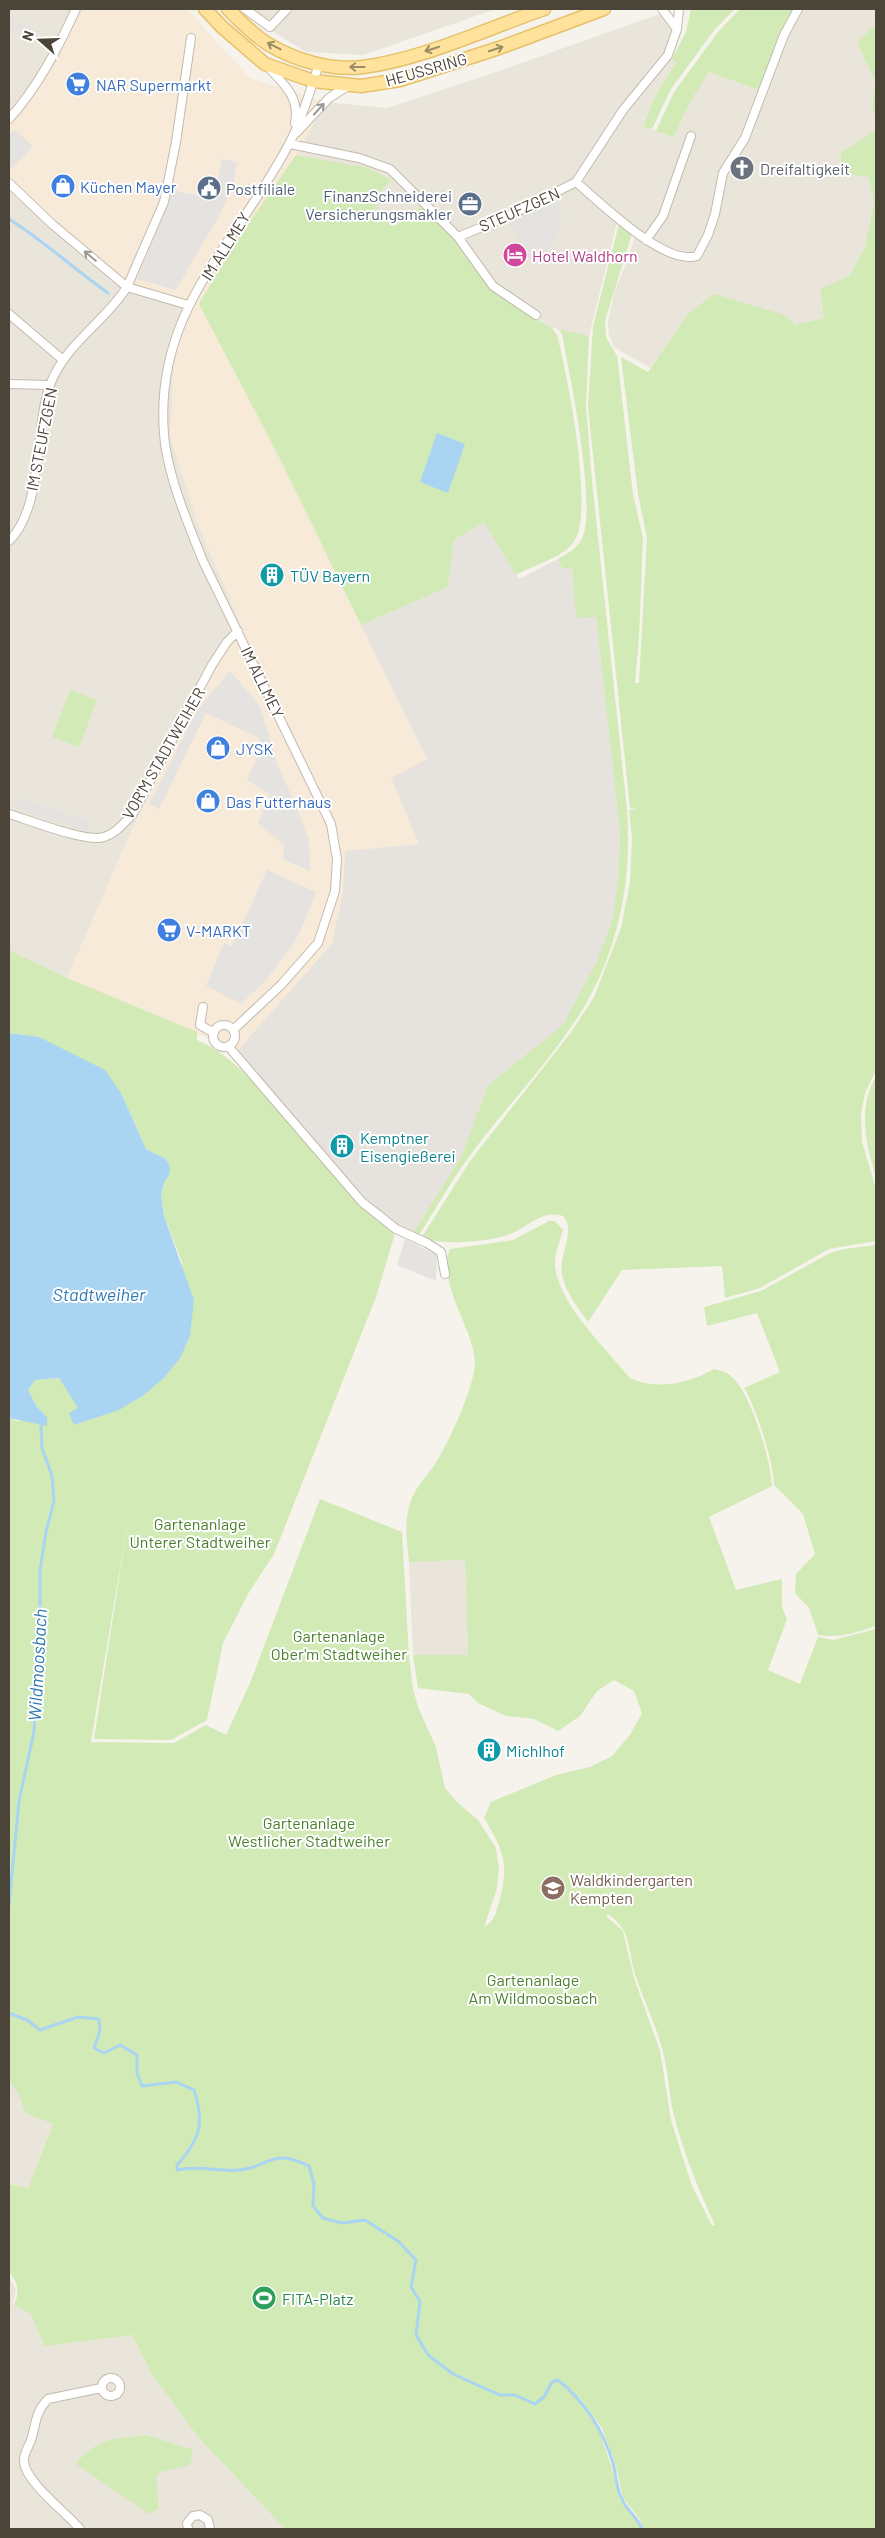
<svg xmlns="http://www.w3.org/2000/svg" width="885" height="2538" viewBox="0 0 885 2538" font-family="Barlow,sans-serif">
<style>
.residential{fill:#eae5da}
.commercial{fill:#f7ead8}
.industrial{fill:#e6e2dd}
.green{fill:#d2eab5;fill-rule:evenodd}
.parking{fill:#e5e3e0}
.water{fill:#a9d4f2}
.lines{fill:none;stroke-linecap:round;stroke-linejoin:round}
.stream{stroke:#a9d4f2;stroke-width:3}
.street-casing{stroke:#c2bbae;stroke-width:10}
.primary-casing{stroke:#e6c16a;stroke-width:15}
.street{stroke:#fff;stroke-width:8}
.primary{stroke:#ffe39c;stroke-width:12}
.oneway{stroke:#9c8c66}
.oneway2{stroke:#9c9892}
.labels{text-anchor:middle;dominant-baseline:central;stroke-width:4;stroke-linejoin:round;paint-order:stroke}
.street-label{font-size:16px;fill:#4b4439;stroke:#fff}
.shop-label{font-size:16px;fill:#366cbe;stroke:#fff;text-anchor:start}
.worship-label{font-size:16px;fill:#5b616d;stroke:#fff;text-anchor:start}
.service-label{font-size:16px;fill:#4e5e75;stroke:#fff;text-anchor:start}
.hotel-label{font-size:16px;fill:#b23c85;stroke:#fff;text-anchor:start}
.culture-label{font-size:16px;fill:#0d838f;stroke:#fff;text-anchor:start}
.park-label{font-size:16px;fill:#4a7f2a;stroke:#fff}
.education-label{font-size:16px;fill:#785e54;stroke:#fff;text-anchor:start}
.leisure-label{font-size:16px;fill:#27864d;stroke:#fff;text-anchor:start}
.water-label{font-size:18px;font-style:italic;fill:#2e7ab2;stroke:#fff}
</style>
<rect width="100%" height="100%" fill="#f6f3ec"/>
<!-- residential -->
<path class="residential" d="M9,9H82L55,65L9,120Z
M236,9H496L363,55L306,52Z
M801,9H876V24L857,43L875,81L872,108L876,117V130L841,153L840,172L869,177L874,202L865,247L824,318L658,357L650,368L614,347L609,336L608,321L615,290L628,259L637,229L619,214L589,336L578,335L551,327L492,288L421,206L394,227L372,200L391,180L296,155L326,102L387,108L502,70L662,13L673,28L665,54L676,62L653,100L643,126L674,137L689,104L709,72L761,91L786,35Z
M9,190L50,226L195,303L174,357L197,522L244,632L229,645L135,823L67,978L9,950Z
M465,1560L468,1655H413L409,1562Z
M9,2080L18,2093L25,2113L53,2123L28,2188L9,2184Z
M9,2276L16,2289L13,2304L31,2314L44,2346L132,2335L151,2373L198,2437L285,2529H9Z"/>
<!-- commercial -->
<path class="commercial" d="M82,9H187L250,78L326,102L296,155L200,305L280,459L427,760L392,778L419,844L345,851L343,892L333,944L237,1051L67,978L135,823L229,645L244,632L197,522L170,436L174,357L195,303L130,291L9,190V120L55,65Z"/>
<!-- industrial -->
<path class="industrial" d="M484,522L519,579L558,559L562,568H572L576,618L596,617L620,833L618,878L612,921L597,961L563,1026L488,1085L461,1157L413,1233L398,1227L364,1200L237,1051L332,944L343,892L345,851L419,844L391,778L427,759L361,625L448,587L454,540Z"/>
<!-- green -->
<path class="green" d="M691,9H735L715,29L671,89L652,129L643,127L653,100L676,62L672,59L686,32Z
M740,9H794L761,91L709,72L689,104L674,137L656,131L674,92L718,32Z
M876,24V117L872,108L875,81L857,43Z
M876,130V1070L865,1093L861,1114L862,1142L876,1189V1241L829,1249L760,1288L725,1298L722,1266L622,1270L588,1322C578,1308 566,1293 562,1275C558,1255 577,1231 563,1216C542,1209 528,1227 510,1234C491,1242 440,1246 422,1237L470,1161L572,1031L594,997L621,928L630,882L632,838L629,810L638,809L630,808L588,407L593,326L620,220L633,230L605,321L606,337L617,356L633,494L643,538L639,638L635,683H639L647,538L638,494L621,357L648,372L689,313L714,294L785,315L795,325L824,318L820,289L849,276L865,247L874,202L868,177L840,173L841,153Z
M296,155L368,168L392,180L372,200L394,227L421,206L455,239L478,270L535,318L551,327L557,335C567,373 594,508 575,540C565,557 534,565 516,575L484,522L454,540L448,587L361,625L280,459L199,304L236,242Z
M558,329L589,336L586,406L592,481L627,810C633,888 615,966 569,1030C538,1075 500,1114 468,1158C450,1183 435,1210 419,1235L413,1233L461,1157L488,1085L563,1025L597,961L612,921L618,878L620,833L596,617L576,618L572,568H562L558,559C568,553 579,548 583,536C596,500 570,375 562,334Z
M70,690L97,700L79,747L52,737Z
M9,950L67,978L197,1032V1040C236,1057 262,1092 291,1122C325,1158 359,1194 393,1230L394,1237L376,1297L274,1554L248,1594L223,1643L207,1720L171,1740L94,1739L130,1508L91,1742L174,1743L206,1725L226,1735L250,1683L320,1499L402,1532L409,1656L413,1689L418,1707L436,1747L445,1788L458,1803L478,1820L496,1848L499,1870L497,1888L484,1927C494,1922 496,1913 499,1902C510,1865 503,1849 484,1818L491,1802L556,1775L590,1767L612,1756L630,1735L642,1713L634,1691L614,1680L597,1691L580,1716L558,1731L534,1719L506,1716L478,1703L469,1694L418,1688L413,1655H468L465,1560L409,1562C407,1541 403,1519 412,1498C417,1486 425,1478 433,1467C447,1447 475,1386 475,1362C474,1329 436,1283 450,1249L513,1240L549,1221H555L563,1230C560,1241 555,1252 555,1264C556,1301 606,1349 630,1378C657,1391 689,1383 714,1369C720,1370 727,1372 732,1377C751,1394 771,1460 772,1486L709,1517L736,1590L782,1579V1607L787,1619L768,1670L800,1684L818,1637L833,1640L876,1629V2529H644L639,2518L623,2498L615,2463L602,2428L578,2396L576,2399L598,2428L611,2465L620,2500L637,2519L641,2529H285L198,2437L151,2373L132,2335L44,2346L31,2314L14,2305C20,2291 18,2283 9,2272V2184L28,2188L53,2124L25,2113L18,2093L9,2080V1418L17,1421L47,1417L37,1407L28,1390L35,1380L59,1378L79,1408L74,1425L118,1410L144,1395L165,1377L180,1358L182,1262L164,1216L161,1195L164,1183L169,1175L166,1159L146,1149L121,1093L39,1037L9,1033ZM608,1914C633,1931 627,1950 636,1977C644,2002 657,2026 663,2052C669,2075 669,2100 676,2123C686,2159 699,2191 715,2225L712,2226L692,2186L680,2149L671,2120L660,2051L634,1978L623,1931L606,1916Z
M876,1076V1178C866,1143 857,1110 876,1076Z
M876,1245V1626C856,1633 839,1638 818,1635L809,1608L795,1593L796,1574L815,1554L803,1514L774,1485C774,1464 756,1406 744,1388L780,1372L757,1313L707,1326L704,1307L761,1291L830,1253L845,1249Z
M146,2435L193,2450L190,2465L160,2472L156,2478L159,2508L149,2514L76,2464C95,2438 116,2439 146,2435Z"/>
<!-- parking -->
<path class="parking" d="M9,18L38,32L35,40L9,27Z
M14,129L33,146L9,172V136Z
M222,159L237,162L233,186L220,214L176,290L137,279L169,203L171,190L214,199Z
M559,197L562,219L557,236L550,248L529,259L510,223Z
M230,671L260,706L277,764L294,801L309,840L310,871L283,859L284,845L258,823L270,794L247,780L260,751L259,738L206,713L159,809L149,804L198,709Z
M17,797L91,821L87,832L14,808Z
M267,870L316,892L304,923L292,946L267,979L241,1004L206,986L224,943L232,946Z
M405,1239L437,1255L436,1281L397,1265Z"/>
<!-- water -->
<path class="water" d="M437,433L465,444L448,493L420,482Z
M9,1033L39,1037L105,1070L121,1093L146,1149L166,1159L170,1167L169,1175L164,1183L161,1195L164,1216L194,1300L190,1336L180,1358L165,1377L144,1395L119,1410L74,1425L69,1413L78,1408L59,1378L35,1380L28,1390L37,1407L47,1417V1426L9,1418Z"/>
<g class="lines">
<!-- stream -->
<path class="stream" d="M9,219C44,241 74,269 108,293
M9,1905L19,1801L34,1732L40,1633V1570L46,1532L54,1501L52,1476L42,1448L41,1426
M9,2013L27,2020L40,2030L78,2017L99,2019L100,2031L94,2048L104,2053L120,2045L137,2055V2073L142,2086L176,2082L194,2090C205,2123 200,2140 177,2165V2170C201,2164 226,2175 250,2168C262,2165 271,2157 284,2158C292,2158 302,2163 309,2166L314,2184L313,2206L323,2218L342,2223L365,2220L398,2241L416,2260L411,2287L420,2301L416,2335L428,2355L453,2374L500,2395H515L535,2404L544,2397L552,2382L558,2380C585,2402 603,2430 613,2463C616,2474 616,2487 621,2497C625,2509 637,2516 642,2529"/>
<defs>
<path id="street" d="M245,9L270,27L287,9
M662,9L677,29
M268,67C284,84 300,97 295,123
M9,119C38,87 58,48 76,9
M296,133L329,98L348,86
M290,144L359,158L390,169L458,237L515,213L576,182L623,110L668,55L677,29L679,9
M576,182C601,203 664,266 697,256L708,235L715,214L723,173L745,138L784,35L798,9
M9,183L52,224L127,287L188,305
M458,237L493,286L536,315
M646,240L663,216L691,136
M9,314L63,360
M9,384L50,385
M9,541C44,507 34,429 50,385C65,344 105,322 127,287L164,202L176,142L191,38
M9,814C29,820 87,843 104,837C116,833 123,824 132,815L212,665L227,642L238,631
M203,1007L200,1025L214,1033
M213 1036a11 11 0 1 1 22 0a11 11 0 1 1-22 0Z
M234,1029L281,985L318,943L335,891L337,859L331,824L203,561C188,524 167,474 164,434C154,308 238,243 290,142C303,118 310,90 319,64
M228,1046L362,1202L396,1229L427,1243L441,1252L445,1274
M102 2387a9 9 0 1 1 18 0a9 9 0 1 1-18 0Z
M80,2529C67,2513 26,2483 24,2462C23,2452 30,2446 32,2437C36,2422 36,2411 48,2399L101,2388
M188,2529L187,2523L193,2516L200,2515L208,2520L210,2529"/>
<path id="primary" d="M205,9L222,27L265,64L313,81L361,86L400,80L499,48L604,9
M228,9C240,21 253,35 268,44C294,60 331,71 363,67C423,59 486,29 544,9"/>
</defs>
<!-- street casing -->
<use href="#street" class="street-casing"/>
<!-- primary casing -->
<use href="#primary" class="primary-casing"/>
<!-- street -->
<use href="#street" class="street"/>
<!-- primary -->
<use href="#primary" class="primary"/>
</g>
<!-- one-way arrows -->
<defs><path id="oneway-shaft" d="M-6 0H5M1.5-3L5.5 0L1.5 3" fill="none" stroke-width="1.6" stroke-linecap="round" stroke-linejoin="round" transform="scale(1.25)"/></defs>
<g class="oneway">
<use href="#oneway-shaft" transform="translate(274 46) rotate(-153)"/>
<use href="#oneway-shaft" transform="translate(432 49) rotate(162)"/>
<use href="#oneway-shaft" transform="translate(496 49) rotate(-18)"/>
<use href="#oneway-shaft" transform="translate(357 67) rotate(180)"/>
</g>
<g class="oneway2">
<use href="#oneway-shaft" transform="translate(319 109) rotate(-47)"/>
<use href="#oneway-shaft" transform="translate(90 256) rotate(-140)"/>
</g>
<!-- icons -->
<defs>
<symbol id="supermarket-disc" viewBox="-11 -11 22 22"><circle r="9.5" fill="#3f7fe0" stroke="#fff"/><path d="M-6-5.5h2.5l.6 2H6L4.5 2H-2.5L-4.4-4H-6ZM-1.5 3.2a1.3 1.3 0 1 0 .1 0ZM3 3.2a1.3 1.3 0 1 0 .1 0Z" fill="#fff"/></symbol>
<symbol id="church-disc" viewBox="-11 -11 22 22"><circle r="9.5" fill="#6b7280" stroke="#fff"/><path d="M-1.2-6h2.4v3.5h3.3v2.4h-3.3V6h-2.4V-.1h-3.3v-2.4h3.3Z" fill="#fff"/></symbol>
<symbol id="shop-disc" viewBox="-11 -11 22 22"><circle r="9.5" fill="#3f7fe0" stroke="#fff"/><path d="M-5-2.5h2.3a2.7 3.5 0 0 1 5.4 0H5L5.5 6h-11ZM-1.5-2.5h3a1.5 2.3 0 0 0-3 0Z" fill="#fff"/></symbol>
<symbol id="civic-disc" viewBox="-11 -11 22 22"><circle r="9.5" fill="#5c6f8a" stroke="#fff"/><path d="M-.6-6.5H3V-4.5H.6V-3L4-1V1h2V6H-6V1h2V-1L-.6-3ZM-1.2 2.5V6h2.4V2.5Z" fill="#fff"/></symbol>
<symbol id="office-disc" viewBox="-11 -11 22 22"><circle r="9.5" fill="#5c6f8a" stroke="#fff"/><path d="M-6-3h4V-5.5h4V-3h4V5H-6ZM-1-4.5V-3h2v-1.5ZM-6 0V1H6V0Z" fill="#fff"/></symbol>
<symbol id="hotel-disc" viewBox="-11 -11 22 22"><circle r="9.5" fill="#d1479c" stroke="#fff"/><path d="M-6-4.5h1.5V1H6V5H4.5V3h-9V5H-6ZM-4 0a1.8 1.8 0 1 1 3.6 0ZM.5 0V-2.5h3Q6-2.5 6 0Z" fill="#fff"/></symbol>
<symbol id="building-disc" viewBox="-11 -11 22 22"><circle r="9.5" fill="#0f9aa8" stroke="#fff"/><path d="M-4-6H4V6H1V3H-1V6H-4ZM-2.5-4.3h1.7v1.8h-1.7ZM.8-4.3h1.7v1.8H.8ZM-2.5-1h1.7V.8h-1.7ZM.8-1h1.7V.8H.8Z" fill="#fff"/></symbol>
<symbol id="school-disc" viewBox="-11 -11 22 22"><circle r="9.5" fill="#8d6e63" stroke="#fff"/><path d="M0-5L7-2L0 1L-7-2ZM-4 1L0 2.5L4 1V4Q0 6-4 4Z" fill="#fff"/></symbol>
<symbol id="stadium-disc" viewBox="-11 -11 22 22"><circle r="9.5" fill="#2e9e5b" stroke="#fff"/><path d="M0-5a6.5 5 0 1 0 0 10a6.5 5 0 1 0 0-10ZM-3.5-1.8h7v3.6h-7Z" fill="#fff"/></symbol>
</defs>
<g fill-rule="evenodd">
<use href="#supermarket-disc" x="64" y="70" width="28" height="28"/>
<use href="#church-disc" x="728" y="154" width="28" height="28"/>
<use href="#shop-disc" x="49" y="172" width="28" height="28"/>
<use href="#civic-disc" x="195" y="174" width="28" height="28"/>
<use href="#office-disc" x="456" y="190" width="28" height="28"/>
<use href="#hotel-disc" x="501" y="241" width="28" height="28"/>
<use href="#building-disc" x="258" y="561" width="28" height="28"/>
<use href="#shop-disc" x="204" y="734" width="28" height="28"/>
<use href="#shop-disc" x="194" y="787" width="28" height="28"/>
<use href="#supermarket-disc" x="155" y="916" width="28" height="28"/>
<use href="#building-disc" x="328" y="1132" width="28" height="28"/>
<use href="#building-disc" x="475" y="1736" width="28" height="28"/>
<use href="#school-disc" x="539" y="1874" width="28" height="28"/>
<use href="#stadium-disc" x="250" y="2284" width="28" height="28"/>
</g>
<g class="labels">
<!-- street labels -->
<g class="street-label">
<text transform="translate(426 69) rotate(-16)">HEUSSRING</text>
<text transform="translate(519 209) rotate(-24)">STEUFZGEN</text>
<text transform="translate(225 246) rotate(-58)">IM ALLMEY</text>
<text transform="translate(41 439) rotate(-79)">IM STEUFZGEN</text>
<text transform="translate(263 682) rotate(64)">IM ALLMEY</text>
<text transform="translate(163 753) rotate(-60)">VOR'M STADTWEIHER</text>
</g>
<!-- shop labels -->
<g class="shop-label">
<text x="96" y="84">NAR Supermarkt</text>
<text x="80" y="186">Küchen Mayer</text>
<text x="236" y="748">JYSK</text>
<text x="226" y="801">Das Futterhaus</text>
<text x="186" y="930">V-MARKT</text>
</g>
<!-- worship labels -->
<g class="worship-label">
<text x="760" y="168">Dreifaltigkeit</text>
</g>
<!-- service labels -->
<g class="service-label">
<text x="226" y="188">Postfiliale</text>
<text x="452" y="195" text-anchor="end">FinanzSchneiderei<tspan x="452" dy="18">Versicherungsmakler</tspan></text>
</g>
<!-- hotel labels -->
<g class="hotel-label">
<text x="532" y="255">Hotel Waldhorn</text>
</g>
<!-- culture labels -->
<g class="culture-label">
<text x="290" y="575">TÜV Bayern</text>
<text x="360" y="1137">Kemptner<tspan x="360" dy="18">Eisengießerei</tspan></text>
<text x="506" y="1750">Michlhof</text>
</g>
<!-- park labels -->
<g class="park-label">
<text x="200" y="1523">Gartenanlage<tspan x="200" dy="18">Unterer Stadtweiher</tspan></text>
<text x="339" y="1635">Gartenanlage<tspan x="339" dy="18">Ober'm Stadtweiher</tspan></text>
<text x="309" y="1822">Gartenanlage<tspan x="309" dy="18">Westlicher Stadtweiher</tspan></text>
<text x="533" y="1979">Gartenanlage<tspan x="533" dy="18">Am Wildmoosbach</tspan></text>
</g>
<!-- education labels -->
<g class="education-label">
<text x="570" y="1879">Waldkindergarten<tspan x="570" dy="18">Kempten</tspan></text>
</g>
<!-- leisure labels -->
<g class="leisure-label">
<text x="282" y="2298">FITA-Platz</text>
</g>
<!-- water labels -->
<g class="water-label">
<text x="99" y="1294">Stadtweiher</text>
<text transform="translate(37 1665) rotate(-87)">Wildmoosbach</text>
</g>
</g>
<!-- border -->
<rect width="885" height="2538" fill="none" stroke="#4b4439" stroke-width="20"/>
<!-- north arrow -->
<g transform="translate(40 40) rotate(290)" stroke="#ffffff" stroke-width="4" paint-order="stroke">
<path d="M0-4L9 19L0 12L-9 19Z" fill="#4b4439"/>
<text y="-8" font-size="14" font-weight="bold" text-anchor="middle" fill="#4b4439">N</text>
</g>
</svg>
